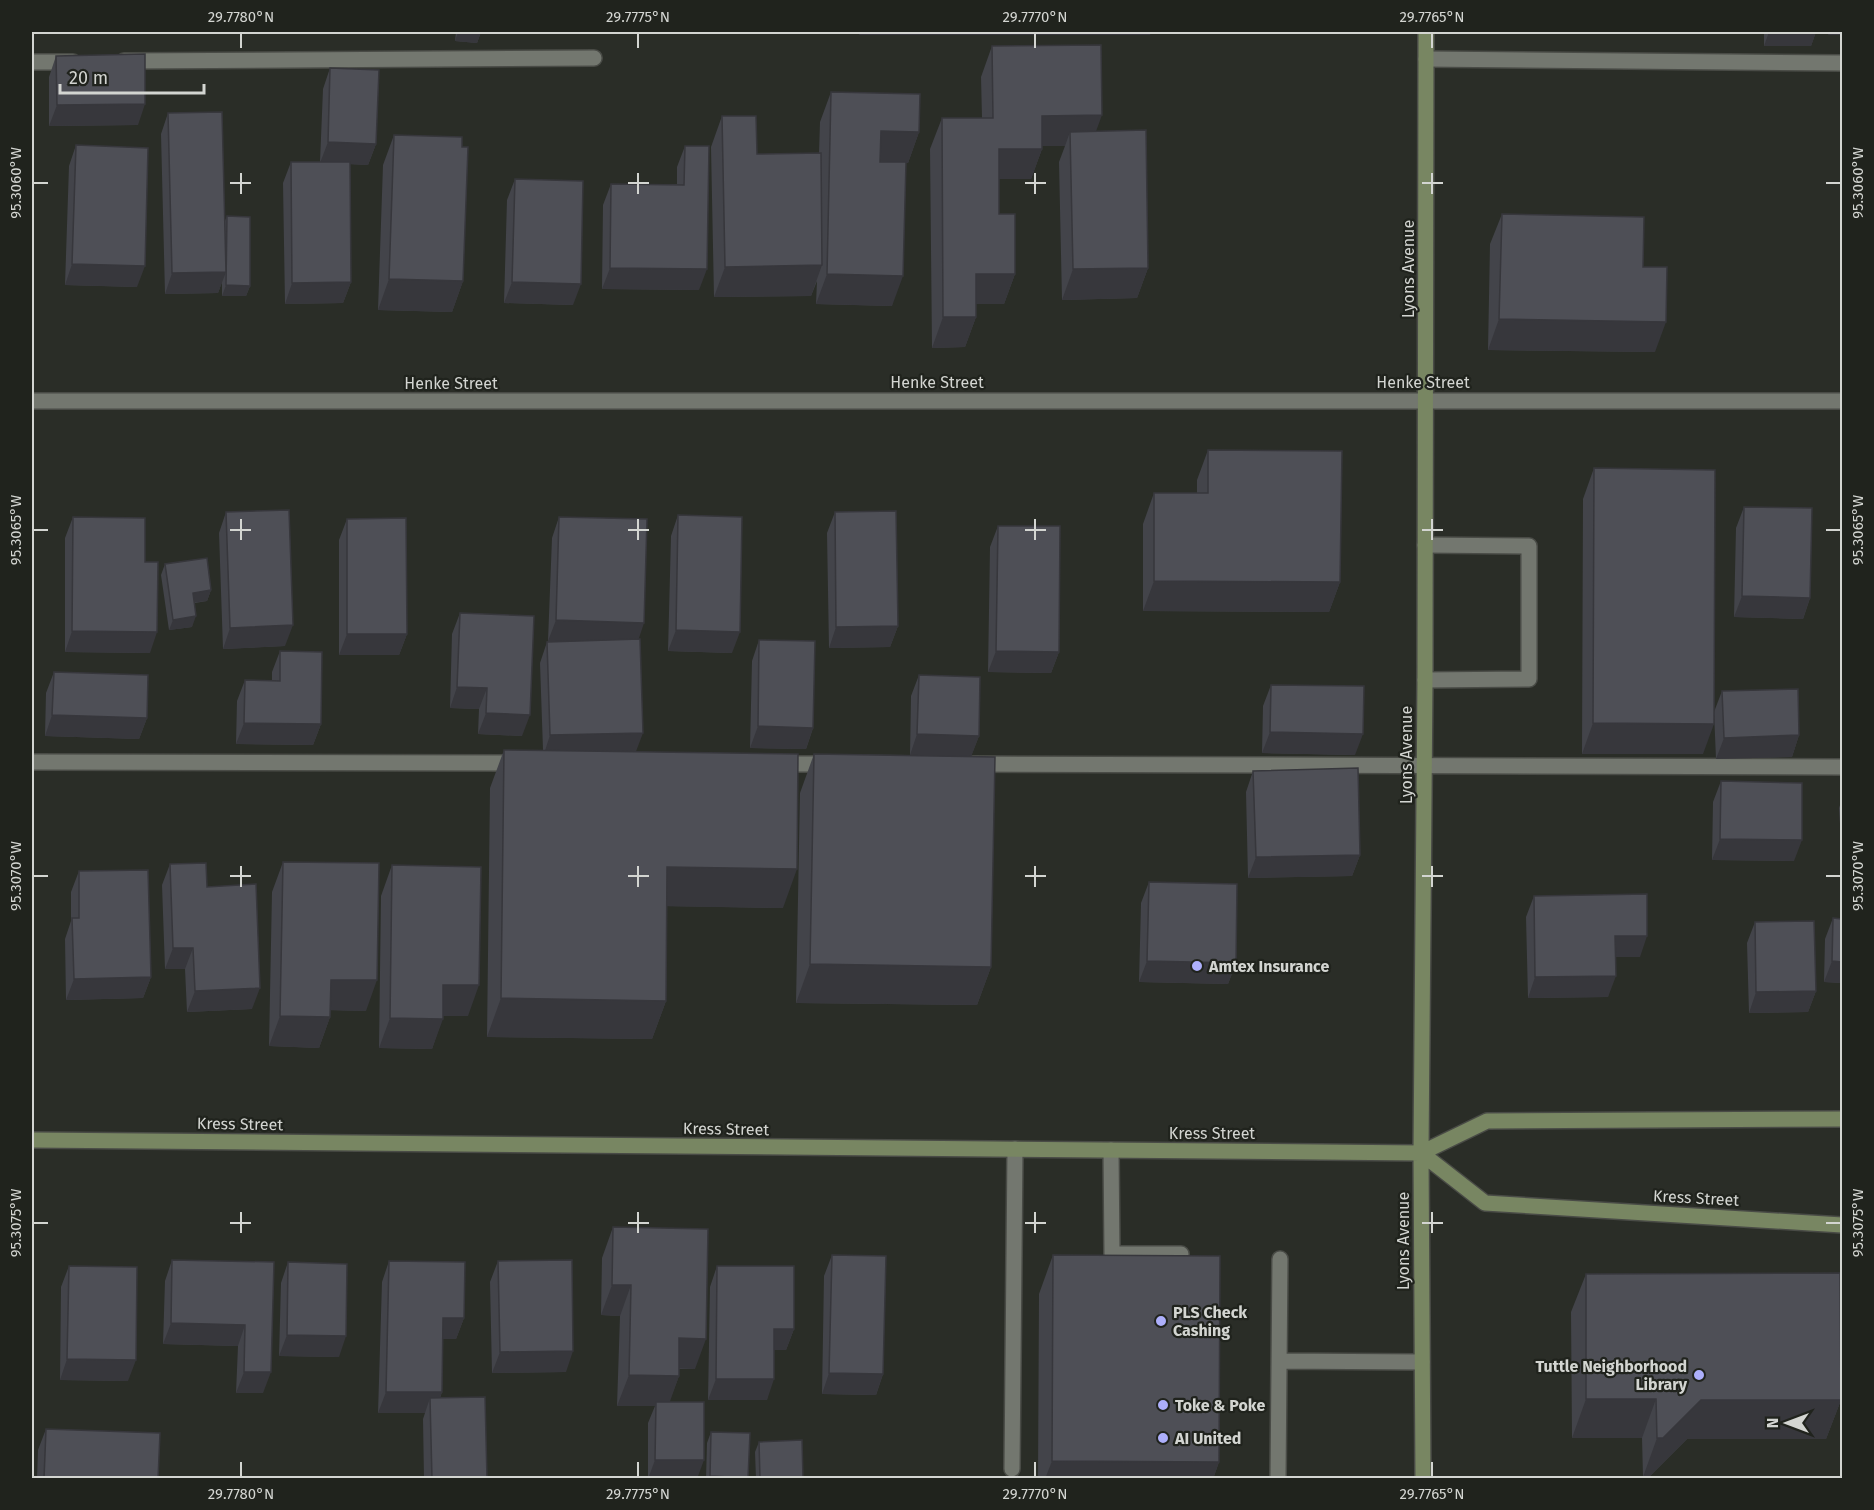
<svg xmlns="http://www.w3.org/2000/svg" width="1874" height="1510" viewBox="0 0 1874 1510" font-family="'Fira Sans',sans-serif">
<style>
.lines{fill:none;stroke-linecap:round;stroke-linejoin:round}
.lane-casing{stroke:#494b46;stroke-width:18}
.street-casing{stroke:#494b46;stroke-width:18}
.secondary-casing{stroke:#494b46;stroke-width:18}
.lane{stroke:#73776f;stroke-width:15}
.street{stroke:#73776f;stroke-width:15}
.secondary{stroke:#788662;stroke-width:15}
.wall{fill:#43444a}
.shaded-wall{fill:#37373c}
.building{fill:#4e4f56;stroke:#37373c;stroke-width:1.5}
.ticks{fill:none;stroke:#d3d5d1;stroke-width:2}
.poi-dot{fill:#adaffb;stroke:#20231d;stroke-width:2}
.labels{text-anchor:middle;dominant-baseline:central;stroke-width:4.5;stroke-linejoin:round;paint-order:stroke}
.street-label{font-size:16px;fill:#d3d5d1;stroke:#20231d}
.poi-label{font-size:16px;font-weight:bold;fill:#d3d5d1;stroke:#20231d;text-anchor:start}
.neatline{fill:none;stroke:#d3d5d1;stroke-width:2}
.ticks-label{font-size:15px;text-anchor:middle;fill:#d3d5d1}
</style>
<rect width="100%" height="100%" fill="#2a2d27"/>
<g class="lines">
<defs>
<path id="lane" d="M1426,59L1842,63
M124,61L594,58
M32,62H73
M1425,545L1529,546V679L1425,680
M32,762L520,763
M778,764H829
M973,764L1842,767
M1111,1150L1112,1254H1181
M1279,1361L1422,1362
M1012,1469L1015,1149
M1278,1478L1280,1259"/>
<path id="street" d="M32,401H1842"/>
<path id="secondary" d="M32,1140L1421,1153L1487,1121L1842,1119
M1421,1153L1485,1203L1842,1225
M1423,1478L1421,1153L1425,680L1426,32"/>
</defs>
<!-- lane casing -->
<use href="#lane" class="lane-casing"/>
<!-- street casing -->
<use href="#street" class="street-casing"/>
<!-- secondary casing -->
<use href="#secondary" class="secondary-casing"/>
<!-- lane -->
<use href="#lane" class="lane"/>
<!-- street -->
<use href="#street" class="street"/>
<!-- secondary -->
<use href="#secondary" class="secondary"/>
</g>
<!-- wall -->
<path class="wall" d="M456,32H481L477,43L455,41Z
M1764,32H1816L1811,46H1764Z
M992,46L1096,131L1148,268L1137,298L1062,300L1059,162L1065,146H1042V149L1031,179H999V214L1015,274L1004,304H976V317L965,347L932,348L930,149L942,118H982L981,77Z
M56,56L138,125L49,126V77Z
M330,68L376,144L368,165L350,164L351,282L343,303L285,304L283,183L291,162H320L323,89Z
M831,92L919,132L908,163H906L892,306L816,304L817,281L811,296L714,297L711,147L722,116L757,154L819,153L820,122Z
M168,113L224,223L227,216L250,286L246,296H222V282L218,293L165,294L161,134Z
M394,135L463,281L452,312L378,310L383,165Z
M76,145L137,287L65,285L69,166Z
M685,146L699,290L602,289L603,205L611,184H677V167Z
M515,179L573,305L504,303L507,200Z
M1502,214L1643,267L1655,352L1488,350L1490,244Z
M1208,450L1340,582L1329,612L1143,611V524L1154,493H1197V480Z
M1594,468L1703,754H1582L1583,499Z
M1744,507L1810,598L1803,619L1734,617L1736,528Z
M226,512L285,646L223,649L219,533Z
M835,512L898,626L890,647L829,648L827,533Z
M678,515L732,653L668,651L671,536Z
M73,517L145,562L150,653L65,652V538Z
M559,517L638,639L636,752L783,908L667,906L666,1001L652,1039L487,1037L490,788L504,750H543L540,663L547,642L548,641L552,538Z
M347,519L407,634L399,655H339V540Z
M998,526L1059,652L1051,673L988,672L990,547Z
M165,564L211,590L207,601L195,603L192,627L169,630L161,575Z
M460,613L522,736L478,734L479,709L450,708L452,634Z
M759,640L813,728L806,749L750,748L752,661Z
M280,651L321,724L313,745L236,744L237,701L245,680L272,681V672Z
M54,672L147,718L139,739L45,736L46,693Z
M919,675L979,736L971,756L991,967L977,1005L796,1003L800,793L814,754L910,755L911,696Z
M1271,685L1355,755L1262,753L1263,706Z
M1722,691L1799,735L1792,757L1716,759L1714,712Z
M1253,771L1360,855L1352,876L1248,878L1246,792Z
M1721,781L1794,861L1712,860L1713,802Z
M1842,799V856L1839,808Z
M283,862L366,1011L330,1010V1017L319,1048L269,1046L272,892Z
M170,864L252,1009L187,1012L185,969H165L162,885Z
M392,865L468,1016H443L432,1049L379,1048L381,896Z
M79,871L151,977L143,998L66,1000L65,939L71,921V892Z
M1149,882L1236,963L1228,984L1139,982L1141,903Z
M1534,896L1640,957H1615L1608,997L1528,998L1526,917Z
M1833,918L1842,919V983L1824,982L1825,939Z
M1755,922L1816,991L1808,1012L1749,1013L1747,943Z
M613,1227L695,1369H679V1376L669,1402L697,1479H648V1423L655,1406H617L620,1316L601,1315L602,1258Z
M832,1255L883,1374L876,1395L822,1394L824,1276Z
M1053,1255L1219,1462L1213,1479H1038L1039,1294Z
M172,1260L274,1262L263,1393H236L238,1346L163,1344L165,1281Z
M389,1261L464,1318L456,1339H443L442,1392L440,1398L487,1479H424L423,1419L425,1413H378L382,1282Z
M498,1261L566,1372L492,1373L490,1282Z
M288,1262L339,1357L279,1356L281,1283Z
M69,1266L128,1381L60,1380L61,1287Z
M717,1266L794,1329L786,1350H774L767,1400H708L710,1287Z
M1586,1274L1841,1400L1826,1439H1687L1649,1477H1643L1642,1438H1572L1571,1312Z
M46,1429L158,1479H37L38,1450Z
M711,1432L750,1433L748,1479H706L707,1443Z
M759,1442L803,1479H756L755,1452Z"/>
<!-- shaded-wall -->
<path class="shaded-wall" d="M458,32H481L477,43L455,41Z
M860,32H1151L1150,35H859Z
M1769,32H1816L1811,46H1764Z
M1829,32H1842V35H1828Z
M145,104L138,125L49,126L57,105Z
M1102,115L1091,145L1070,132L1065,146H1031L1042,116Z
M881,131L919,132L908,163L870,161Z
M328,142L376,144L368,165L320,163Z
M999,149H1042L1031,179H988Z
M72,264L145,266L137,287L65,285Z
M822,265L811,296L714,297L725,267Z
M610,268L707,269L699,290L602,289Z
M1148,268L1137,298L1062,300L1073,269Z
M226,272L218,293L165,294L172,273Z
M827,274L903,276L892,306L816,304Z
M976,274H1015L1004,304H965Z
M389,279L463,281L452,312L378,310Z
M351,282L343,303L285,304L292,283Z
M512,282L581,284L573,305L504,303Z
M226,285L250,286L246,296H222Z
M943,317H976L965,347L932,348Z
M1499,319L1666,322L1655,352L1488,350Z
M1154,581L1340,582L1329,612L1143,611Z
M211,590L207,601L189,603L193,593Z
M1742,596L1810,598L1803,619L1734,617Z
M196,616L192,627L169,630L173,620Z
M556,620L644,623L637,644L548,641Z
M293,625L285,646L223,649L230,628Z
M898,626L890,647L829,648L836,627Z
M676,630L740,632L732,653L668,651Z
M72,631L157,632L150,653L65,652Z
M347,634H407L399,655H339Z
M996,651L1059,652L1051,673L988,672Z
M457,687L487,688L479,709L450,708Z
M486,713L530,715L522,736L478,734Z
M52,715L147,718L139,739L45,736Z
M244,723L321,724L313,745L236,744Z
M1593,723L1714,724L1703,754H1582Z
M758,726L813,728L806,749L750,748Z
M1270,732L1363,734L1355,755L1262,753Z
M643,733L635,754L543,757L550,735Z
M917,734L979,736L971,757L910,755Z
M1799,735L1792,757L1716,759L1724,738Z
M1720,839L1802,840L1794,861L1712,860Z
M1360,855L1352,876L1248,878L1256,857Z
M667,867L797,869L783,908L653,906Z
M1615,936H1647L1640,957H1607Z
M173,948H193L185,969H165Z
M1147,961L1236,963L1228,984L1139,982Z
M1832,961L1842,962V983L1824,982Z
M810,964L991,967L977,1005L796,1003Z
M1616,976L1608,997L1528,998L1535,977Z
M151,977L143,998L66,1000L74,979Z
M331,980H377L366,1011L320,1010Z
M443,985H479L468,1016H432Z
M260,988L252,1009L187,1012L195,991Z
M1816,991L1808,1012L1749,1013L1756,992Z
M501,998L666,1001L652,1039L487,1037Z
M280,1016L330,1017L319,1048L269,1046Z
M390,1018L443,1019L432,1049L379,1048Z
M612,1285H631L620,1316L601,1315Z
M443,1318H464L456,1339H436Z
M171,1323L245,1325L238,1346L163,1344Z
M774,1329H794L786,1350H767Z
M287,1335L346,1336L339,1357L279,1356Z
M679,1338L706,1339L695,1369L668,1368Z
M573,1351L566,1372L492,1373L500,1352Z
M67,1359L136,1360L128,1381L60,1380Z
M244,1372H271L263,1393H236Z
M829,1373L883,1374L876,1395L822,1394Z
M629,1375L679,1376L668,1407L656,1402L655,1406H617Z
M716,1379H774L767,1400H708Z
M386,1392H442L434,1413L430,1398L425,1413H378Z
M1586,1399H1656L1642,1438H1572Z
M1701,1400H1841L1826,1439H1687L1649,1477H1643L1657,1438Z
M655,1460H704L697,1479H648Z
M1052,1461L1219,1462L1213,1479H1045Z
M710,1476L748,1478V1479H709Z"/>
<!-- building -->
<path class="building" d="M1101,45L1102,115L1042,116V149H999V214H1015V274H976V317H943L942,118H993L992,46Z
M145,54V104L57,105L56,56Z
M330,68L379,70L376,144L328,142Z
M831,92L920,94L919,132L881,131L880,162H906L903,276L827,274Z
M222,112L226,272L172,273L168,113Z
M722,116H756L757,154L821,153L822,265L725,267Z
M1146,130L1148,268L1073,269L1070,132Z
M394,135L462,137V147H468L463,281L389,279Z
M76,145L148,148L145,266L72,264Z
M685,146H709L707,269L610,268L611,184L684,185Z
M291,162H350L351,282L292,283Z
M515,179L583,181L581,284L512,282Z
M1502,214L1644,217L1643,267H1667L1666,322L1499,319Z
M227,216L250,217V286L226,285Z
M1208,450L1342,451L1340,582L1154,581V493H1208Z
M1594,468L1715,470L1714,724L1593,723Z
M1744,507L1812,508L1810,598L1742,596Z
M289,510L293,625L230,628L226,512Z
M896,511L898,626L836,627L835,512Z
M678,515L742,517L740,632L676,630Z
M73,517L145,518V562H158L157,632L72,631Z
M559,517L647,519L644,623L556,620Z
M406,518L407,634H347V519Z
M998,526H1060L1059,652L996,651Z
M207,558L211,590L193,593L196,616L173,620L165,564Z
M460,613L534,616L530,715L486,713L487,688L457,687Z
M640,639L643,733L550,735L547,642Z
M759,640L815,641L813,728L758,726Z
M280,651L322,652L321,724L244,723L245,680L280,681Z
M54,672L148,675L147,718L52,715Z
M919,675L980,677L979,736L917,734Z
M1271,685L1364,686L1363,734L1270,732Z
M1798,689L1799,735L1724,738L1722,691Z
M504,750L798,754L797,869L667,867L666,1001L501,998Z
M814,754L995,757L991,967L810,964Z
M1358,768L1360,855L1256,857L1253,771Z
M1721,781L1802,783V840L1720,839Z
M283,862L379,863L377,980H331L330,1017L280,1016Z
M206,863L207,887L256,884L260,988L195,991L193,948H173L170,864Z
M392,865L481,867L479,985H443V1019L390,1018Z
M148,870L151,977L74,979L72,918H79V871Z
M1149,882L1237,884L1236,963L1147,961Z
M1647,894V936H1615L1616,976L1535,977L1534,896Z
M1833,918L1842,919V962L1832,961Z
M1814,921L1816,991L1756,992L1755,922Z
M613,1227L708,1229L706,1339L679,1338V1376L629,1375L631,1285H612Z
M832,1255L886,1256L883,1374L829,1373Z
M1053,1255L1220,1256L1219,1462L1052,1461Z
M172,1260L274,1262L271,1372H244L245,1325L171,1323Z
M572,1260L573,1351L500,1352L498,1261Z
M389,1261L465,1262L464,1318H443L442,1392H386Z
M288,1262L347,1264L346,1336L287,1335Z
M69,1266L137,1267L136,1360L67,1359Z
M717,1266H794V1329H774V1379H716Z
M1840,1273L1841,1400H1701L1663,1438H1657L1656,1399H1586V1274Z
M485,1397L487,1479H432L430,1398Z
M656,1402H704V1460H655Z
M46,1429L160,1433L158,1479H44Z
M711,1432L750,1433L748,1478L710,1476Z
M802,1440L803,1479H760L759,1442Z"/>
<!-- ticks -->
<path class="ticks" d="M241,33V48M638,33V48M1035,33V48M1432,33V48M241,173V194M638,173V194M1035,173V194M1432,173V194M33,183H48M230,183H251M628,183H649M1025,183H1046M1422,183H1443M1826,183H1841M241,519V540M638,519V540M1035,519V540M1432,519V540M33,530H48M230,530H251M628,530H649M1025,530H1046M1422,530H1443M1826,530H1841M241,866V887M638,866V887M1035,866V887M1432,866V887M33,876H48M230,876H251M628,876H649M1025,876H1046M1422,876H1443M1826,876H1841M241,1212V1233M638,1212V1233M1035,1212V1233M1432,1212V1233M33,1223H48M230,1223H251M628,1223H649M1025,1223H1046M1422,1223H1443M1826,1223H1841M241,1462V1477M638,1462V1477M1035,1462V1477M1432,1462V1477"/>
<!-- markers -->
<g class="poi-dot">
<circle cx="1197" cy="966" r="6"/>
<circle cx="1161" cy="1321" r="6"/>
<circle cx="1699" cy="1375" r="6"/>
<circle cx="1163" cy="1405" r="6"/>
<circle cx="1163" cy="1438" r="6"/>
</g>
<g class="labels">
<!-- street labels -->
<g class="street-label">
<text transform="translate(1408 269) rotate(-90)">Lyons Avenue</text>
<text x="937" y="382">Henke Street</text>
<text x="1423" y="382">Henke Street</text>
<text x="451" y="383">Henke Street</text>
<text transform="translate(1406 755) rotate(-90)">Lyons Avenue</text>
<text transform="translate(240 1124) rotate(1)">Kress Street</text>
<text transform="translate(726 1129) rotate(1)">Kress Street</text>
<text x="1212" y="1133">Kress Street</text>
<text transform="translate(1696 1198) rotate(3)">Kress Street</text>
<text transform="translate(1403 1241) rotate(-90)">Lyons Avenue</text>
</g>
<!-- poi labels -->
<g class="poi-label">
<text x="1209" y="966">Amtex Insurance</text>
<text x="1173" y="1312">PLS Check<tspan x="1173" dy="18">Cashing</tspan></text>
<text x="1687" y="1366" text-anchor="end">Tuttle Neighborhood<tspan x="1687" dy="18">Library</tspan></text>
<text x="1175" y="1405">Toke &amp; Poke</text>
<text x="1175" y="1438">AI United</text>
</g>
</g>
<!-- border -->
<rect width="1874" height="1510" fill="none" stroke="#20231d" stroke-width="66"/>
<!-- north arrow -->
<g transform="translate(1787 1423) rotate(270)" stroke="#20231d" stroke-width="4.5" paint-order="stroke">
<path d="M0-4.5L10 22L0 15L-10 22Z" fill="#d3d5d1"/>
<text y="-9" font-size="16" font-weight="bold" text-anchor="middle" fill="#d3d5d1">N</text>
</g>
<!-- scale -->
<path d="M60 84v9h144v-9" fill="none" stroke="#d3d5d1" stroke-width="3"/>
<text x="69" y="84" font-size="18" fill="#d3d5d1" stroke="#20231d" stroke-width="4.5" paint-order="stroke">20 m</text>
<rect x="33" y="33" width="1808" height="1444" class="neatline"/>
<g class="ticks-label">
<text x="241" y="22">29.7780°N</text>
<text x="638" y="22">29.7775°N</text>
<text x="1035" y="22">29.7770°N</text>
<text x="1432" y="22">29.7765°N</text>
<text transform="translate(1858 183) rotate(-90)" y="5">95.3060°W</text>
<text transform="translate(16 183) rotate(-90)" y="5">95.3060°W</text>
<text transform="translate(1858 530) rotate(-90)" y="5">95.3065°W</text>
<text transform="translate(16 530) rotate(-90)" y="5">95.3065°W</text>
<text transform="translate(1858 876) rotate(-90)" y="5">95.3070°W</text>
<text transform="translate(16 876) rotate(-90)" y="5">95.3070°W</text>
<text transform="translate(1858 1223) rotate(-90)" y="5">95.3075°W</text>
<text transform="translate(16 1223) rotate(-90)" y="5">95.3075°W</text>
<text x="241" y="1499">29.7780°N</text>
<text x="638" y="1499">29.7775°N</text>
<text x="1035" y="1499">29.7770°N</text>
<text x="1432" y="1499">29.7765°N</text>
</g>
</svg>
